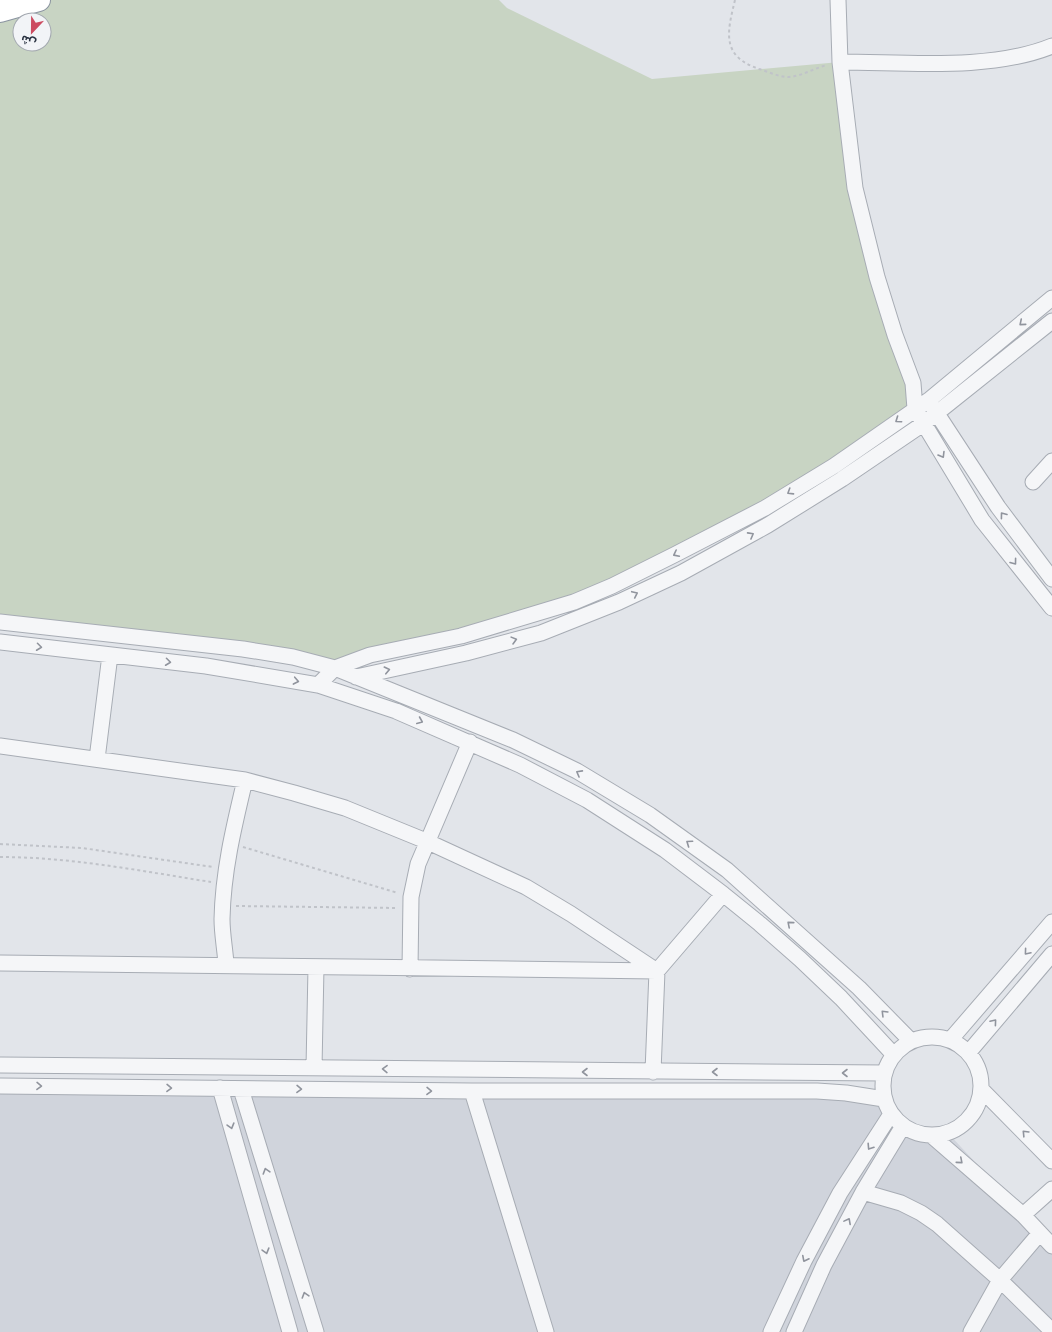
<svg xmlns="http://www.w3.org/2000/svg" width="1052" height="1332" viewBox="0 0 1052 1332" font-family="'Exo 2','Noto Sans Arabic',sans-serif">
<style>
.built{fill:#d0d4dc}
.green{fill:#c8d4c3;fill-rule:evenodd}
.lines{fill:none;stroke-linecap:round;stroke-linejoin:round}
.street-casing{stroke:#a7acb4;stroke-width:17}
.highway-casing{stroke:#8a93a0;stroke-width:24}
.path{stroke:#c0c3c9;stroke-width:2;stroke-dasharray:3 3;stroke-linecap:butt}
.street{stroke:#f5f6f8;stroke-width:15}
.highway{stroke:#fff;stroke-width:22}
.oneway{stroke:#90949d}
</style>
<rect width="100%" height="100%" fill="#e2e5ea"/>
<!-- built -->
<path class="built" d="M0,1086L884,1099L903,1126L948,1133L1052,1245V1332H0Z"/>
<!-- green -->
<path class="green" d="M0,0H499L507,8L652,79L840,62L847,132L915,409L834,466L612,586L335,668L0,622ZM20,20H44V44H20Z"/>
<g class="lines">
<defs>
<path id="street" d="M838,0L840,62L855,188L877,277L895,335L913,383L915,409L982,520L1052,608
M840,62C906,62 991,71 1052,46
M932,406L998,507L1052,579
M1033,482L1052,461
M0,622L243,649L293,657L335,668L513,740L577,771L650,815L727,870L859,988L911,1041
M0,642L206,666L318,685L396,711L520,765L587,800L665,850L723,894L760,924L800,959L841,998L894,1055
M356,677L466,653L541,633L619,602L681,573L768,525L842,479L923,424L1052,321
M318,685L335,668L370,655L461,636L574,602L612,586L674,555L765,508L834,466L929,400L1052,298
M0,746L245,780L294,793L345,808L426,841L526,887L571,914L657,971
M97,759L110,655
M0,963C219,964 438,969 657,971
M226,964C225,949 222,934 222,919C223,871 234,826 245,780
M410,969L411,897L418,864L470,742
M883 1086a49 49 0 1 1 98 0a49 49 0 1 1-98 0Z
M951,1039L1052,922
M969,1052L1052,954
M0,1065L884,1073
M314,1068L316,967
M653,1072L657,971L723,894
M0,1086L472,1091H817L846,1093L884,1099
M220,1088L290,1332
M241,1089L316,1332
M982,1090L1052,1161
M472,1091L546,1332
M931,1135L1023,1215L1052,1246
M863,1192L901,1203L921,1213L937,1224L1000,1280L1052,1331
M1023,1215L1052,1189
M771,1332L804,1261L840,1193L891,1114
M794,1332L824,1265L863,1192L903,1126
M971,1332L1000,1280L1040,1233"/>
<path id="highway" d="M0,11L39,0"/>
</defs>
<!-- street casing -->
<use href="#street" class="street-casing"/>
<!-- highway casing -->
<use href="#highway" class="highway-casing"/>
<!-- path -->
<path class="path" d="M735,0C727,33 721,56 759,69C769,72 779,77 789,77C802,76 815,68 827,65
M0,844L82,848L213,867
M243,847L398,893
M0,857C71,857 141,871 211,882
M236,906L398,908"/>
<!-- street -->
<use href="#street" class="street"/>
<!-- highway -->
<use href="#highway" class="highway"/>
</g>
<!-- one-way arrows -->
<defs><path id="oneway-chevron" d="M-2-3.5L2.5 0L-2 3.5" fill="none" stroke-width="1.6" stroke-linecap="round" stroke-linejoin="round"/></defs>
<g class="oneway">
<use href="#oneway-chevron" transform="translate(1022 323) rotate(140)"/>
<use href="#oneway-chevron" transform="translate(898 420) rotate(145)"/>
<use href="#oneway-chevron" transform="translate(942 455) rotate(59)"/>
<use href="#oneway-chevron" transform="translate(790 492) rotate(148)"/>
<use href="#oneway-chevron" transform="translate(1003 515) rotate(-127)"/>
<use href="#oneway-chevron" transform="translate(751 535) rotate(-29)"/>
<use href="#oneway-chevron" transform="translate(676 554) rotate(153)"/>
<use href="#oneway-chevron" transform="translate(1014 562) rotate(53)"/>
<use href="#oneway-chevron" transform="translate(635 594) rotate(-25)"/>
<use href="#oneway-chevron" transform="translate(514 640) rotate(-15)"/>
<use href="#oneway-chevron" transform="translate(39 647) rotate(7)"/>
<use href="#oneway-chevron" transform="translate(168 662) rotate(7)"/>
<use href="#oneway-chevron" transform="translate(387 670) rotate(-13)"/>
<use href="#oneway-chevron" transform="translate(296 681) rotate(11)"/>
<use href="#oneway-chevron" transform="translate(420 721) rotate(23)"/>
<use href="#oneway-chevron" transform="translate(579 773) rotate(-151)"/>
<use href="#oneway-chevron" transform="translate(689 843) rotate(-145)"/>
<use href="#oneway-chevron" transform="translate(790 924) rotate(-139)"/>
<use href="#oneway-chevron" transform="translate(1027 952) rotate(130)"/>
<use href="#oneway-chevron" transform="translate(884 1013) rotate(-135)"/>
<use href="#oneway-chevron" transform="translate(994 1022) rotate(-50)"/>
<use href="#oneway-chevron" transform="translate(385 1069) rotate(-179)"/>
<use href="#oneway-chevron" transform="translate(585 1072) rotate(-180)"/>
<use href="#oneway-chevron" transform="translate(715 1072) rotate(-180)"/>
<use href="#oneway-chevron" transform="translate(845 1073) rotate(-180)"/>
<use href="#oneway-chevron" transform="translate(39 1086) rotate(1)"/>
<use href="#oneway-chevron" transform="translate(169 1088) rotate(1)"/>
<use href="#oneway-chevron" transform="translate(299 1089) rotate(1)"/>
<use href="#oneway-chevron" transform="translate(429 1091) rotate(1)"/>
<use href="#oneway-chevron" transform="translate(231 1126) rotate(74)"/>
<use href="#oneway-chevron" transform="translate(1025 1133) rotate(-134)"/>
<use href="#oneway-chevron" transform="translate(870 1147) rotate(123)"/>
<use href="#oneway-chevron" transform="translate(960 1161) rotate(41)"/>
<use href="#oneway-chevron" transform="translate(266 1171) rotate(-107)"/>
<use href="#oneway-chevron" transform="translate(848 1221) rotate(-62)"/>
<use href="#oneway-chevron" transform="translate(266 1251) rotate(74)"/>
<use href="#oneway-chevron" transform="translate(805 1259) rotate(117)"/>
<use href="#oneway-chevron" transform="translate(305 1295) rotate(-107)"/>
</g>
<!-- north arrow -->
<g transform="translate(32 32) rotate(202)"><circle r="19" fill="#f2f4f7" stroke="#a2a7af"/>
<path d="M0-3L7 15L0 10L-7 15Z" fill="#cc4b60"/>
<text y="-6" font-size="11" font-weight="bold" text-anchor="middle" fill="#2a3342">ش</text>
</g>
</svg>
